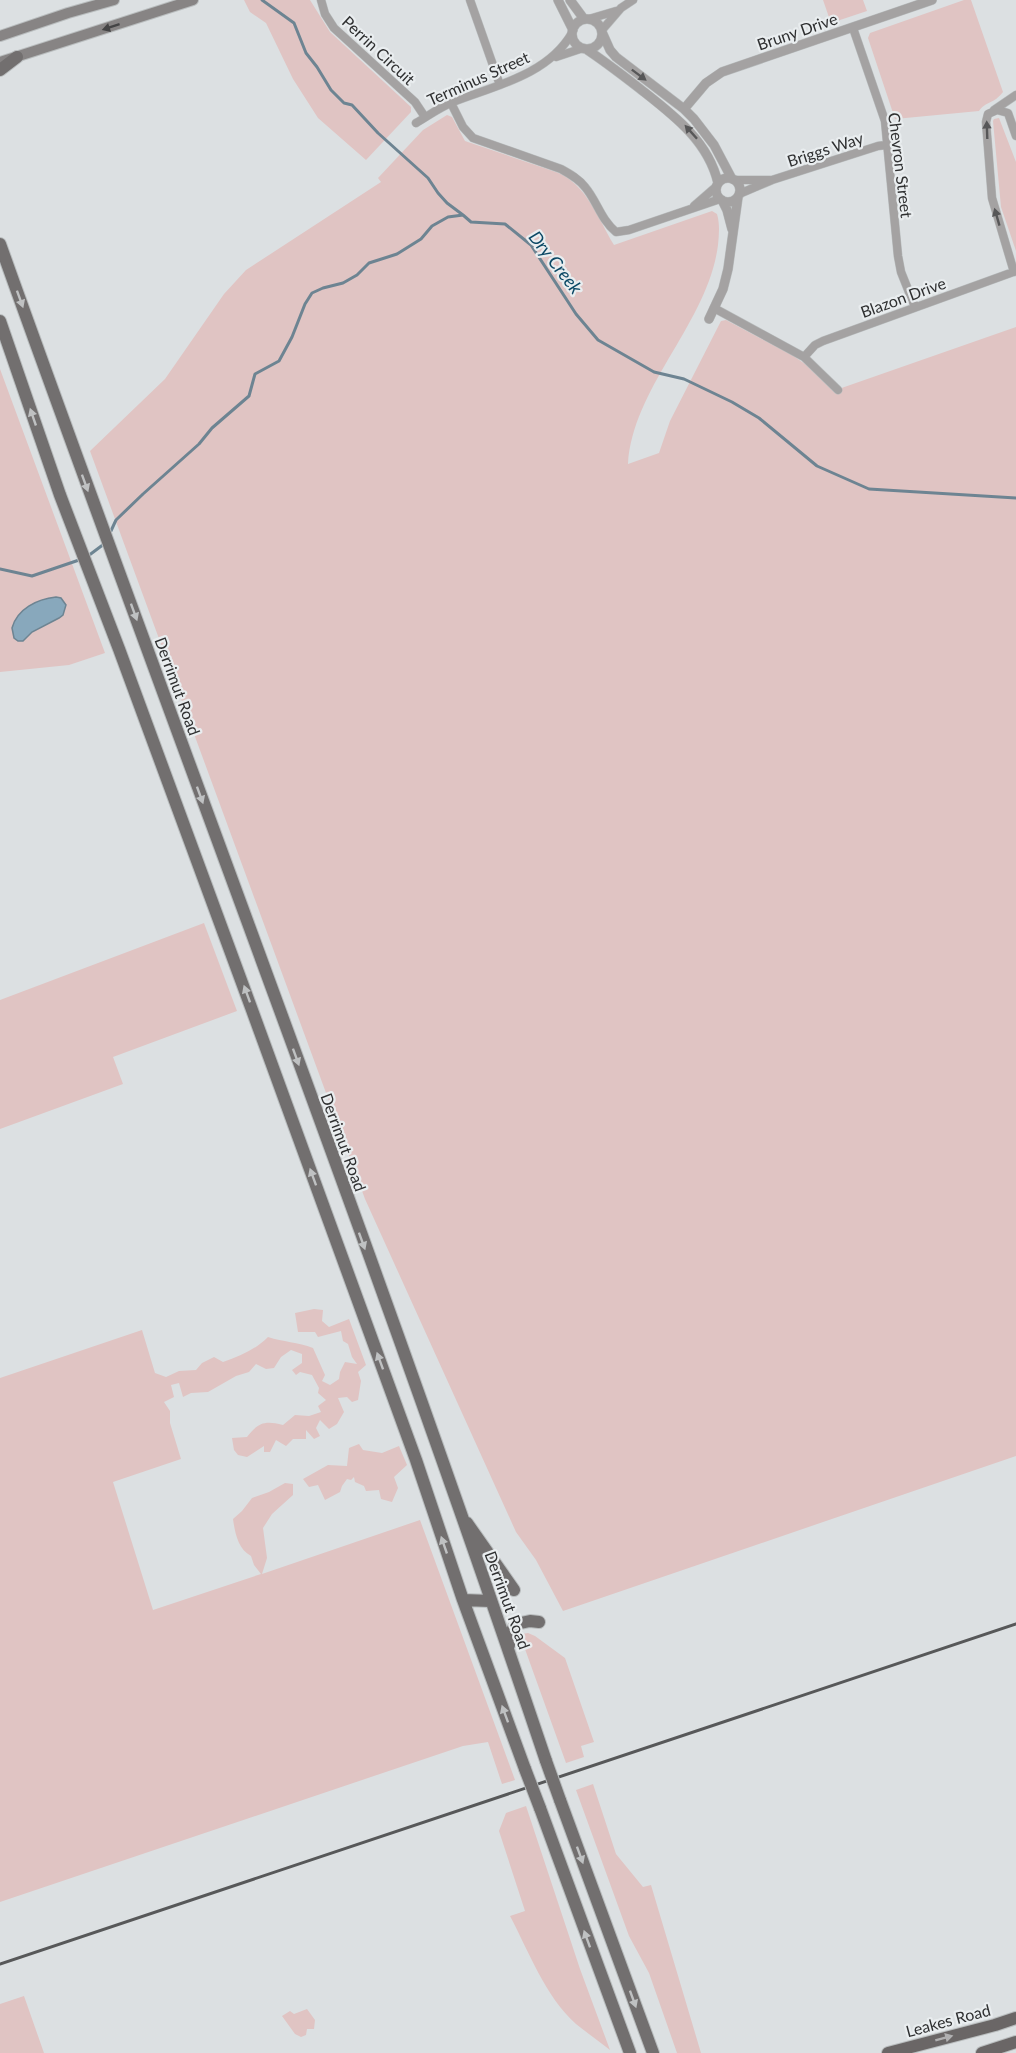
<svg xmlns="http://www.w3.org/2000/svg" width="1016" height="2053" viewBox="0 0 1016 2053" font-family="Lato,sans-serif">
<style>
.green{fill:#e0c4c3}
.water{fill:#88a8bc;stroke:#6d8492;stroke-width:1.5}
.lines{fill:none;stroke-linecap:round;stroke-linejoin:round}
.stream{stroke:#6d8492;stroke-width:3}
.minor-casing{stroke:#b9bdbe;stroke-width:9}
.tertiary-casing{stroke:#b9bdbe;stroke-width:10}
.secondary-casing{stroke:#b9bdbe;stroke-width:12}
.primary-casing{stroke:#b9bdbe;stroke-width:14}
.trunk-casing{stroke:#b9bdbe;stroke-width:14}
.minor{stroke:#a4a2a2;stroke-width:8}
.tertiary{stroke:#a4a2a2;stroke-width:9}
.secondary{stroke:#878484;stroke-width:10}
.primary{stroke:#726f6f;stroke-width:12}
.trunk{stroke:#6a6666;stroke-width:12}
.rail{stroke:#575859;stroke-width:3}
.primary-bridge-casing{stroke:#b9bdbe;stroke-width:14;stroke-linecap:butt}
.primary-bridge{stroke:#726f6f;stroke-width:12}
.oneway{fill:#444445}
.oneway2{fill:#575758}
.oneway3{fill:#bfc1c2}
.oneway4{fill:#b0b0b1}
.labels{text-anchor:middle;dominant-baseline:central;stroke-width:4.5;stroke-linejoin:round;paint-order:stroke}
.street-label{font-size:16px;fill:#2e2f30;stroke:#e9edef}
.water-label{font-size:18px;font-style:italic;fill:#0b4865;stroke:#e9edef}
</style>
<rect width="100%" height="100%" fill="#dce0e2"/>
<!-- green -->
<path class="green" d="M244,0H310L330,32L411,107V112L366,160L318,118L293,79L266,23L250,12Z
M823,0H863L867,11L831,23Z
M964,0H971L1003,92C994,104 986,101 979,111L895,119L868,38L870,33Z
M447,115L452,117L465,141L556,172C586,183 599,220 614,245L712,211L717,214C720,224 719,235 718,245C708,323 633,386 628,464L659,453L670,421L721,321L726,320L792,355L805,364L833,391L1016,327V1456L563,1611L536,1560L516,1532L365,1199L90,451L165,379L224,294L246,270L381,182L378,178L423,130Z
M999,118L1016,162V251L1001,207L993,121L994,119Z
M0,369L105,653L69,665L0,672Z
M204,923L237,1011L113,1057L123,1084L0,1129V1000Z
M314,1309L323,1310L322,1321L329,1327L349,1319L366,1365L358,1372L361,1381L358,1400L352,1402L347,1397L338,1398L344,1412L337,1424L329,1429L320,1420L316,1428L320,1436L314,1439L306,1430V1439H293L286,1446L276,1440L270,1452H264V1446L247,1457L238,1455L234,1450L232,1438L247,1437C258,1423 264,1420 283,1425L295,1415L309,1416L321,1412L318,1406L326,1400L318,1393L319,1388L312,1375L300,1372L296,1375L292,1370L302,1363V1354L291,1350L281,1357L274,1368L266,1369L256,1364L249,1372L236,1376L208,1392L191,1393L183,1397L179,1383L171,1385L174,1397L164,1402L170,1411V1423L181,1459L113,1482L153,1610L261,1574L254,1565L251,1556C238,1549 235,1533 233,1519L242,1511L252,1498L269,1492L285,1483L293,1484V1495L272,1514L263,1528L267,1558L262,1574L420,1520L515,1780L502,1784L488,1742L463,1746L0,1902V1378L142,1330L155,1373L166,1377L179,1371L196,1370L202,1363L214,1357L223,1362C240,1356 255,1350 268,1337C283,1342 298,1342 313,1348L325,1375L322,1381L330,1385L339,1379L340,1372L345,1362L357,1364L352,1357L348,1344L343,1341L341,1331L318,1337L315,1332H298L295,1313Z
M359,1444L363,1450L382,1453L399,1446L407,1465L394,1477L398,1488L392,1502L381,1499L379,1490L366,1491L364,1486L355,1482L354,1477L351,1480L347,1479L342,1486L340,1492L325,1500L318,1485L309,1487L303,1479L328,1465L347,1466L349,1448Z
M528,1633L535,1636L565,1658L594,1742L581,1746L584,1757L566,1763L521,1638L522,1634Z
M593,1784L616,1854L643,1887L651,1885L701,2053H677L649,1973L629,1936L576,1790Z
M526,1806L580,1969L610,2050C599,2041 587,2033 576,2024C545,1996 529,1952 510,1916L525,1911L499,1831L506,1813Z
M24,1996L44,2053H0V2004Z
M307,2009L315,2020L314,2029H307L306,2035L301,2037L295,2034L282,2016L290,2011L294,2014Z"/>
<!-- water -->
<path class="water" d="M56,597L61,598L66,605L63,615L59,618L32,632L23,641H18L14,638L12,628C17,609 37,599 56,597Z"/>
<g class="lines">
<!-- stream -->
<path class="stream" d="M262,0L294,23L306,53L317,67L331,90L344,103L352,105L378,133L428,178L438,193L447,203L463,215
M110,533L116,520L143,494L199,444L212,428L249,396L255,374L279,361L292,337L305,304L312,293L323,288L343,283L357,275L369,263L397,254L421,239L432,226L448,217L463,215L471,222L505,224L531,245L576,314L598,340L654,372L684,379L732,402L759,418L817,466L869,489L1016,498
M88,556L104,544
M0,569L32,576L82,559"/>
<defs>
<path id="minor" d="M321,0L325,14L334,28L415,102L425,117
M470,0L500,85
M589,19L616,11
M853,28L885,121L898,256L901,272L915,307
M602,30L621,8L633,0
M556,57L583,48
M451,103L463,127L473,138L561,169C570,174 579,179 585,187C597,201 601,220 616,232L629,230L720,199
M994,110L1016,95
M416,123C428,116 440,107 453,102C494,86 548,75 572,33
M734,180H770
M739,194L772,180L878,146L886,145
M694,206L717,186
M1014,272L992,198L986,122L988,114L997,110L1008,113L1016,136
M714,308L804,357L838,390
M804,357L815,345L823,341L1016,271"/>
<path id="tertiary" d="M558,0L573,30
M570,0L584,19
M572 34a15 15 0 1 1 30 0a15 15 0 1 1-30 0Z
M602,32L610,50L616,57L684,109L694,119L714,145L732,179
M586,49C604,61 621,74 639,88C672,114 708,140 718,183
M684,109L706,83L722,72L932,0
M716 190a12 12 0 1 1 24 0a12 12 0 1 1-24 0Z
M722,200L727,210L732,229
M709,319L723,289L728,269L738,197"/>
<path id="secondary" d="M0,36L68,13L114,0
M0,62L193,0"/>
<path id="primary" d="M0,70L17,57
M0,244C181,750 375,1252 546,1761
M0,321L60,495L119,649L252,1010L416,1460L463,1600L525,1769
M467,1523L514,1590
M463,1600L490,1601
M509,1645L508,1637L516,1624L530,1621L539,1622
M560,1800L653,2053
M540,1808L630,2053"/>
<path id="trunk" d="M888,2053L995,2025L1016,2018
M982,2053L1016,2042"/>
</defs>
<!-- minor casing -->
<use href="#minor" class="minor-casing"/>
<!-- tertiary casing -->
<use href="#tertiary" class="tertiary-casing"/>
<!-- secondary casing -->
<use href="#secondary" class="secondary-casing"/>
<!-- primary casing -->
<use href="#primary" class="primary-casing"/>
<!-- trunk casing -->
<use href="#trunk" class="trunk-casing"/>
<!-- minor -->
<use href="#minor" class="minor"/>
<!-- tertiary -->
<use href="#tertiary" class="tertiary"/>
<!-- secondary -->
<use href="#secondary" class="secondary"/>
<!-- primary -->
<use href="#primary" class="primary"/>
<!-- trunk -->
<use href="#trunk" class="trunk"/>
<!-- rail -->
<path class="rail" d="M0,1964L1016,1624"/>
<defs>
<path id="primary-bridge" d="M546,1761L560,1800
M525,1769L540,1808"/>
</defs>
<!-- primary-bridge casing -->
<use href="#primary-bridge" class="primary-bridge-casing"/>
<!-- primary-bridge -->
<use href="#primary-bridge" class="primary-bridge"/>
</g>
<!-- one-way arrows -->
<defs><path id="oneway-solid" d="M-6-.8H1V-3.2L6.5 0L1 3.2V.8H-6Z" transform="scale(1.5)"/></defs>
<use class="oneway" href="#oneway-solid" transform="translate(111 27) rotate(162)"/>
<g class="oneway2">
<use href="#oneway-solid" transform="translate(639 75) rotate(37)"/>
<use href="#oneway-solid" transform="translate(987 130) rotate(-92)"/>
<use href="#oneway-solid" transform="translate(691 132) rotate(-132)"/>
<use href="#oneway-solid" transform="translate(997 217) rotate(-106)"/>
</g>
<g class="oneway3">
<use href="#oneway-solid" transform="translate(20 299) rotate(70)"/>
<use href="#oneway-solid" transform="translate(33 417) rotate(-109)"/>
<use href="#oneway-solid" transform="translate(85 483) rotate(70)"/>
<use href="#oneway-solid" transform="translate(134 612) rotate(70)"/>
<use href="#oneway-solid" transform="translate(200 795) rotate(70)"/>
<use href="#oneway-solid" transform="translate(247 994) rotate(-110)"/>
<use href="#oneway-solid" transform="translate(296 1057) rotate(70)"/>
<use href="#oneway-solid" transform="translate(313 1177) rotate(-110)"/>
<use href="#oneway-solid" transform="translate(362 1241) rotate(70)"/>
<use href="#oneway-solid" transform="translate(380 1361) rotate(-110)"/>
<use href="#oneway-solid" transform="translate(444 1545) rotate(-109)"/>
<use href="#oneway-solid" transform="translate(505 1714) rotate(-110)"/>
<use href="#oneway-solid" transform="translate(580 1855) rotate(70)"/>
<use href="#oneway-solid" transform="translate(587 1939) rotate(-110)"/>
<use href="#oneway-solid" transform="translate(633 1999) rotate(70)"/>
</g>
<use class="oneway4" href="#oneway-solid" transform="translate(944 2038) rotate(-15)"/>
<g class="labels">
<!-- street labels -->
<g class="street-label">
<text transform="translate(797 31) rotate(-19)">Bruny Drive</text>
<text transform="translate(379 50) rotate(43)">Perrin Circuit</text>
<text transform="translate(478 78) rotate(-24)">Terminus Street</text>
<text transform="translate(825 149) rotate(-18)">Briggs Way</text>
<text transform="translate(901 165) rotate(83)">Chevron Street</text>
<text transform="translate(903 297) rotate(-20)">Blazon Drive</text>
<text transform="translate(178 686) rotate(70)">Derrimut Road</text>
<text transform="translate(344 1142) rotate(70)">Derrimut Road</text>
<text transform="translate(508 1600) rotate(70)">Derrimut Road</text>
<text transform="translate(948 2020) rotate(-15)">Leakes Road</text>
</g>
<!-- water labels -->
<g class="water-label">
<text transform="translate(556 262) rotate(52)">Dry Creek</text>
</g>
</g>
</svg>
